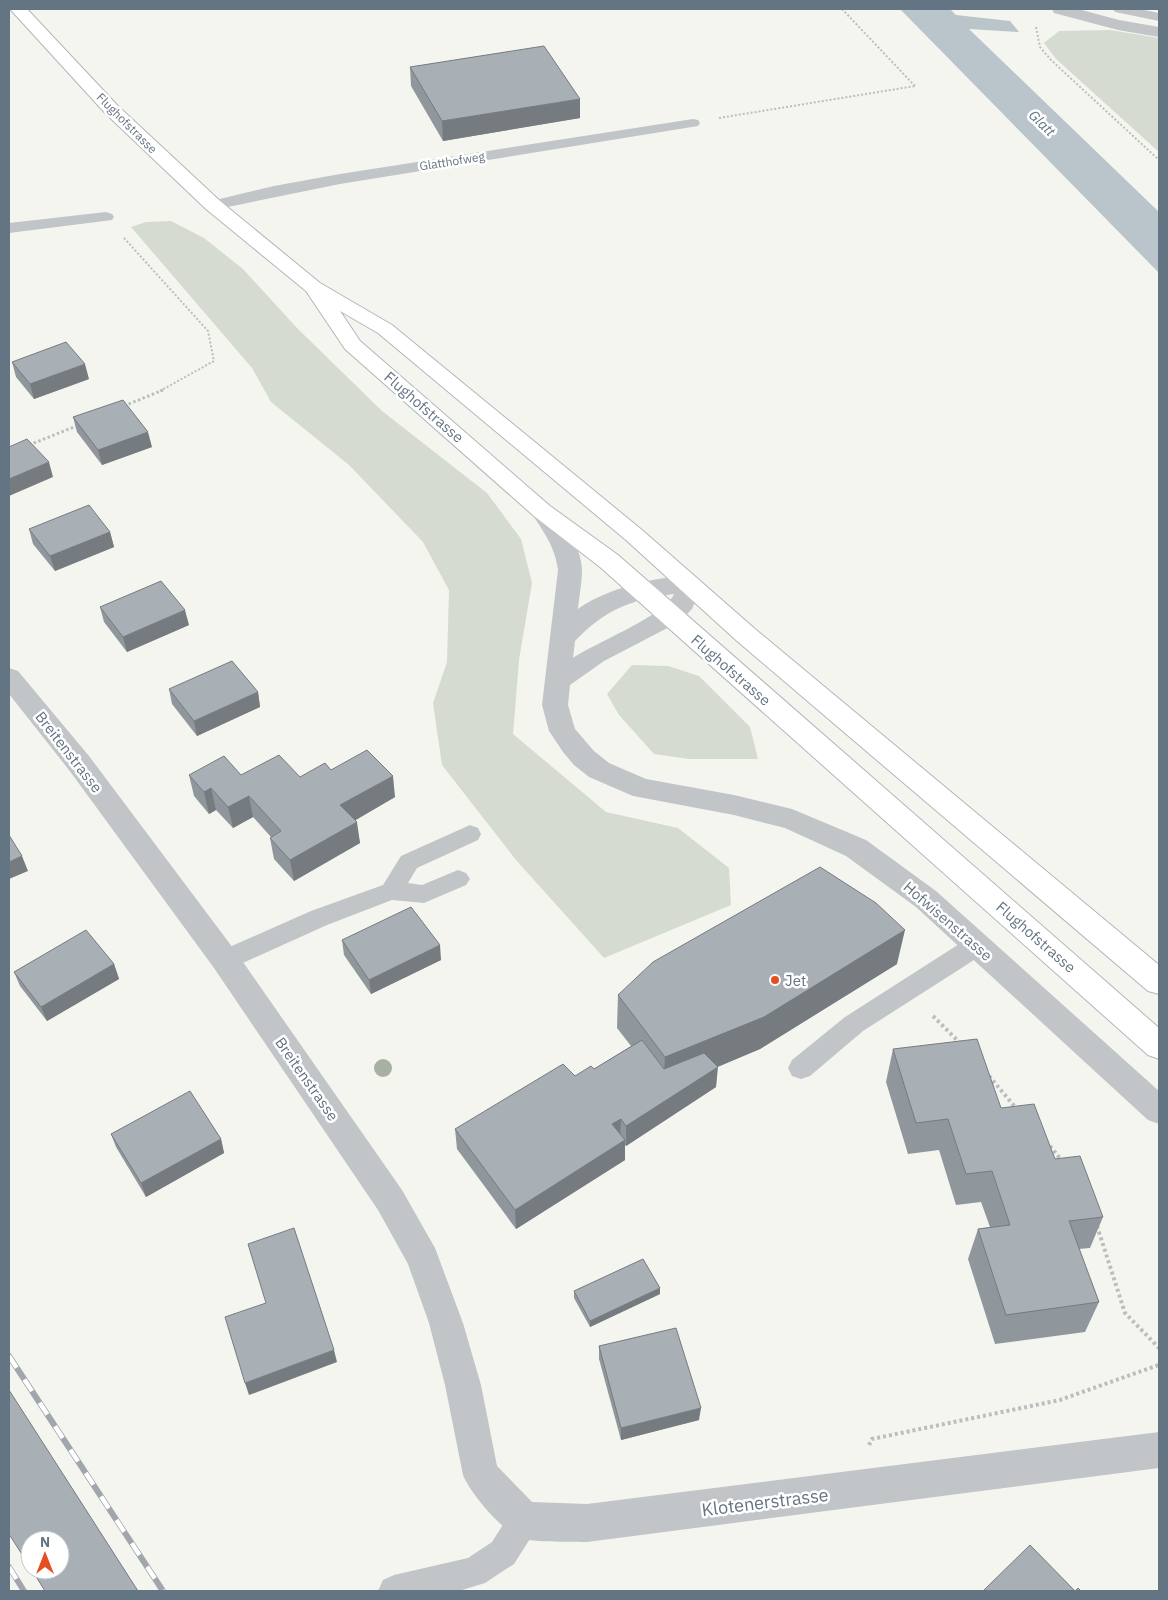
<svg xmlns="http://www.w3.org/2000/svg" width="1168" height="1600" viewBox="0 0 1168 1600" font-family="'IBM Plex Sans',sans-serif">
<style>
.green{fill:#d5dbd1}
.water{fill:#b9c5ca}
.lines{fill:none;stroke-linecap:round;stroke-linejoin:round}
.secondary-casing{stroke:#b1b7bb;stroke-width:2}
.path-far2{stroke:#bbbdbf;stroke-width:2;stroke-dasharray:2 2;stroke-linecap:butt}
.path-far1{stroke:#bbbdbf;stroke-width:3;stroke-dasharray:2.5 2.5;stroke-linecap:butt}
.path{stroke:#bbbdbf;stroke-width:4;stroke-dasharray:3 3;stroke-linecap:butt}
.service{fill:#c1c5c8;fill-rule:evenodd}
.minor{fill:#c1c5c8;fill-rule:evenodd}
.secondary{fill:#fff;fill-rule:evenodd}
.rail-casing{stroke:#a0a6ac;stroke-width:6}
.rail{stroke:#fff;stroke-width:4.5;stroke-dasharray:14;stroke-linecap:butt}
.tree{fill:#a7b1a2}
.wall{fill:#90979c}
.shaded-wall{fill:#767b7f}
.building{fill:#a8b0b5;stroke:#767b7f}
.poi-dot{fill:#e44f21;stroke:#fff;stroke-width:2}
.labels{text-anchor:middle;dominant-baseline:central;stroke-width:5;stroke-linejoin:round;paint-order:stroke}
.far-street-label{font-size:12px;fill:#637482;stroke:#fff}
.far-water-label{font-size:14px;font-style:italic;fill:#5f777f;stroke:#fff}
.street-label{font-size:15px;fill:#637482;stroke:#fff}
.poi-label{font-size:15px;fill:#637482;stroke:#fff;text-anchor:start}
.near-street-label{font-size:18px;fill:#637482;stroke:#fff}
</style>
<rect width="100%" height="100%" fill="#f5f5f0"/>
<!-- green -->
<path class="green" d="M1110,30L1159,38V152L1056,59L1044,43L1059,31Z
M171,221L204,238L243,269L297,328L382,411L487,493L521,539L532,583L519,660L513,734L606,812L678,828L729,868L731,905L604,958L516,860L442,765L433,703L447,662L449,590L423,542L349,465L271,402L252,368L131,227L146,222Z
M632,665L668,666L699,676L750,727L758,759H689L654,754L619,715L607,694Z"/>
<!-- water -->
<path class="water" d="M900,9H950L956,15L1010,21L1019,32L969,29L1159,212V273Z"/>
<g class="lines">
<defs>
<path id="secondary" d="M10,9H27L118,106L220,201L320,283L392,325L642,530L755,629L1159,965V994L1148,991L737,641L626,540L378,333L340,311L360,341L550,506L618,555L1159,1028V1059L1148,1055L600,567L534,516L345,349L306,291L206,209L106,114Z"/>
</defs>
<!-- secondary casing -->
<use href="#secondary" class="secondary-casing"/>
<!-- path-far2 -->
<path class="path-far2" d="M842,9L915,86
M1036,27L1040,47L1051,60L1159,160
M719,118L915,86
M124,238L208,331L214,361L160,391"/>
<!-- path-far1 -->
<path class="path-far1" d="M124,406L163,390
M29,445L79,425"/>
<!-- path -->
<path class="path" d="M933,1016L960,1043
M989,1076L1016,1108
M1050,1146L1062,1161
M1097,1226L1125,1313L1159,1348
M869,1445L872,1439L1060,1400L1159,1365"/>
<!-- service -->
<path class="service" d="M1113,9H1139L1159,13V21L1115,12Z
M693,119L698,120L700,123L698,126L340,184L213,210L207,208L205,205L207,202L274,186L340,174Z
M106,212L112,214L114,217L112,220L9,233V223Z
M470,825L478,828L481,834L478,840L417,868L408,883L422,885L458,870L466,873L470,879L466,885L424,903L392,900L327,925L234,967L225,970L216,967L213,960L216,953L311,911L383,885L401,856Z
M976,936L985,939L988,946L985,953L863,1031L810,1076L801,1079L792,1076L788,1068L792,1060L845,1017L967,939Z
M524,1505L535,1509L539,1520L535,1531L514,1564L485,1583L459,1591H378L383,1580L394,1575L468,1558L492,1542L513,1509Z"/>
<!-- minor -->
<path class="minor" d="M1052,9H1078L1119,20L1159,27V37L1118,30L1054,13Z
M542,504C562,509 582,550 582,570C582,583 579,597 578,609C603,590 668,571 699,579L702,585L692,609L679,622L604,661L570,685L568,705L575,729L594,751L609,763L646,779L734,795L792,809L866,840L936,891L1159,1091V1124L1148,1120L916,907L846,856L785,828L734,815L633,796L589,777L574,765L563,752L549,731L542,705L558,570C555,546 543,531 530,511L534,506ZM674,594C666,615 595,643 573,658L575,641C605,610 631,599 674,594Z
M9,668L18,671L89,756L236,952L402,1190L435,1248L463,1323L481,1385L497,1466L532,1502L587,1504L1159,1432V1468L587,1542C568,1541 542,1543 524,1539C504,1534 470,1493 463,1475L445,1385L429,1323L408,1264L378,1210L214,968L69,770L9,694Z"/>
<!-- secondary -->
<use href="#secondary" class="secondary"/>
<defs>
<path id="rail" d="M9,1356L163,1591
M9,1567L24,1591"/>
</defs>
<!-- rail casing -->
<use href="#rail" class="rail-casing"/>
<!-- rail -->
<use href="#rail" class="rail"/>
</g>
<!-- trees -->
<circle class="tree" cx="383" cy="1068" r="9"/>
<!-- wall -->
<path class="wall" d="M410,67L580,118L443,141L411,86Z
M12,362L89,379L34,399L16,377Z
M73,417L152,447L102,465L77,432Z
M29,529L110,532L114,547L55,571L33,544Z
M100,607L189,625L127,652L104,622Z
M169,689L258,692L260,707L197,736L172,704Z
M331,770L395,797L355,820L360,843L294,881L274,859L270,838L271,837L253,817L233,828L216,810L209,814L194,796L189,775H241L300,777Z
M342,940L441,960L371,994L344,955Z
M114,964L119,979L47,1021L20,986L14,972Z
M897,964L760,1049L717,1067L716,1087L626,1146L625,1145V1160L516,1229L457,1149L455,1129L594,1069L631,1046L617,1028L618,995Z
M893,1049L1001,1108L1055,1159L1103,1217L1090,1248L1079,1249L1099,1302L1085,1332L995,1344L968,1259L978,1229L990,1227L981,1202L956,1205L939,1150L908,1154L886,1082Z
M111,1134L221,1139L224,1153L146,1197L116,1147Z
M574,1291L660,1294L590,1327L574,1298Z
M599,1346L699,1420L621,1440L599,1359Z"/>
<!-- shaded-wall -->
<path class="shaded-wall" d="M580,99V118L443,141L442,121Z
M85,364L89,379L34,399L30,384Z
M148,432L152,447L102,465L98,450Z
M49,462L53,477L9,496V479Z
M110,532L114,547L55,571L50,556Z
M185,610L189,625L127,652L123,637Z
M258,692L260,707L197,736L194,721Z
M393,776L395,797L344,827L340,805Z
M211,788L216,810L209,814L204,792Z
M249,796L253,817L233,828L228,807Z
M357,822L360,843L294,881L290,860Z
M22,856L28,871L9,879V862Z
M905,930L897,964L760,1049L663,1090L665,1057Z
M440,945L441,960L371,994L369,980Z
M114,964L119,979L47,1021L41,1007Z
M718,1067L716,1087L626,1146V1126Z
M621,1119L620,1139L612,1124Z
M221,1139L224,1153L146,1197L141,1183Z
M625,1140V1160L516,1229L515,1210Z
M660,1288V1294L590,1327V1321Z
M334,1350L337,1362L249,1395L245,1383Z
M701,1408L699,1420L621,1440V1428Z"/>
<!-- building -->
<path class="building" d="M544,46L580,99L442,121L410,67Z
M66,342L85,364L30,384L12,362Z
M123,400L148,432L98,450L73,417Z
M27,439L49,462L9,479V447Z
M89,505L110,532L50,556L29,529Z
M161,581L185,610L123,637L100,607Z
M232,661L258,692L194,721L169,689Z
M367,750L393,776L340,805L357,822L290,860L270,838L281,831L249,796L228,807L211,788L204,792L189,775L224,756L241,775L279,755L300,777L325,763L331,770Z
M9,835L22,856L9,862Z
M820,867L876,903L905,930L764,1017L665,1057L618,995L653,962Z
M411,907L440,945L369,980L342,940Z
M86,930L114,964L41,1007L14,972Z
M977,1039L1001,1108L1034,1104L1055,1159L1080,1156L1103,1217L1069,1221L1099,1302L1006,1315L978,1229L1010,1225L992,1171L966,1174L948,1119L916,1123L893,1049Z
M642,1040L664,1069L704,1053L718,1067L626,1126L621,1119L612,1124L625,1140L515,1210L455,1129L563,1064L575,1076L591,1066L594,1069Z
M190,1091L221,1139L141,1183L111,1134Z
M294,1228L334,1350L245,1383L225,1317L266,1303L248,1244Z
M643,1259L660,1288L590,1321L574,1291Z
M676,1328L701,1408L621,1428L599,1346Z
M9,1390L138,1591H45L32,1570H60V1540H30V1567L9,1534Z
M1030,1545L1075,1591H983Z
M1078,1588L1081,1591H1075Z"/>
<!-- markers -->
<circle class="poi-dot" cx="775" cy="980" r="5"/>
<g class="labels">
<!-- far-street labels -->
<g class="far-street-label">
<text transform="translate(127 123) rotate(45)">Flughofstrasse</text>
<text transform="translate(452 161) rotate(-9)">Glatthofweg</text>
</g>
<!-- far-water labels -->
<g class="far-water-label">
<text transform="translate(1042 123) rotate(44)">Glatt</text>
</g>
<!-- street labels -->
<g class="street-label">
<text transform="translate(424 407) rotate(41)">Flughofstrasse</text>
<text transform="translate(731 670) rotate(41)">Flughofstrasse</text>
<text transform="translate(69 752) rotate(52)">Breitenstrasse</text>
<text transform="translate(948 921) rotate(41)">Hofwisenstrasse</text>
<text transform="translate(1036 937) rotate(41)">Flughofstrasse</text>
<text transform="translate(307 1079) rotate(55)">Breitenstrasse</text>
</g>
<!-- poi labels -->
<g class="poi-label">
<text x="785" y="980">Jet</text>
</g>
<!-- near-street labels -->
<g class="near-street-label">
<text transform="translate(765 1502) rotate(-7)">Klotenerstrasse</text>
</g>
</g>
<!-- border -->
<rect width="1168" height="1600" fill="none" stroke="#637482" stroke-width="20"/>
<!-- north arrow -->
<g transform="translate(45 1555)"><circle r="24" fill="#ffffff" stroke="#c1c7cd"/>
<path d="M0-4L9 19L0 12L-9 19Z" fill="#e44f21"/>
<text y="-8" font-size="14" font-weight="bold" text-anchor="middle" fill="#637482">N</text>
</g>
</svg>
